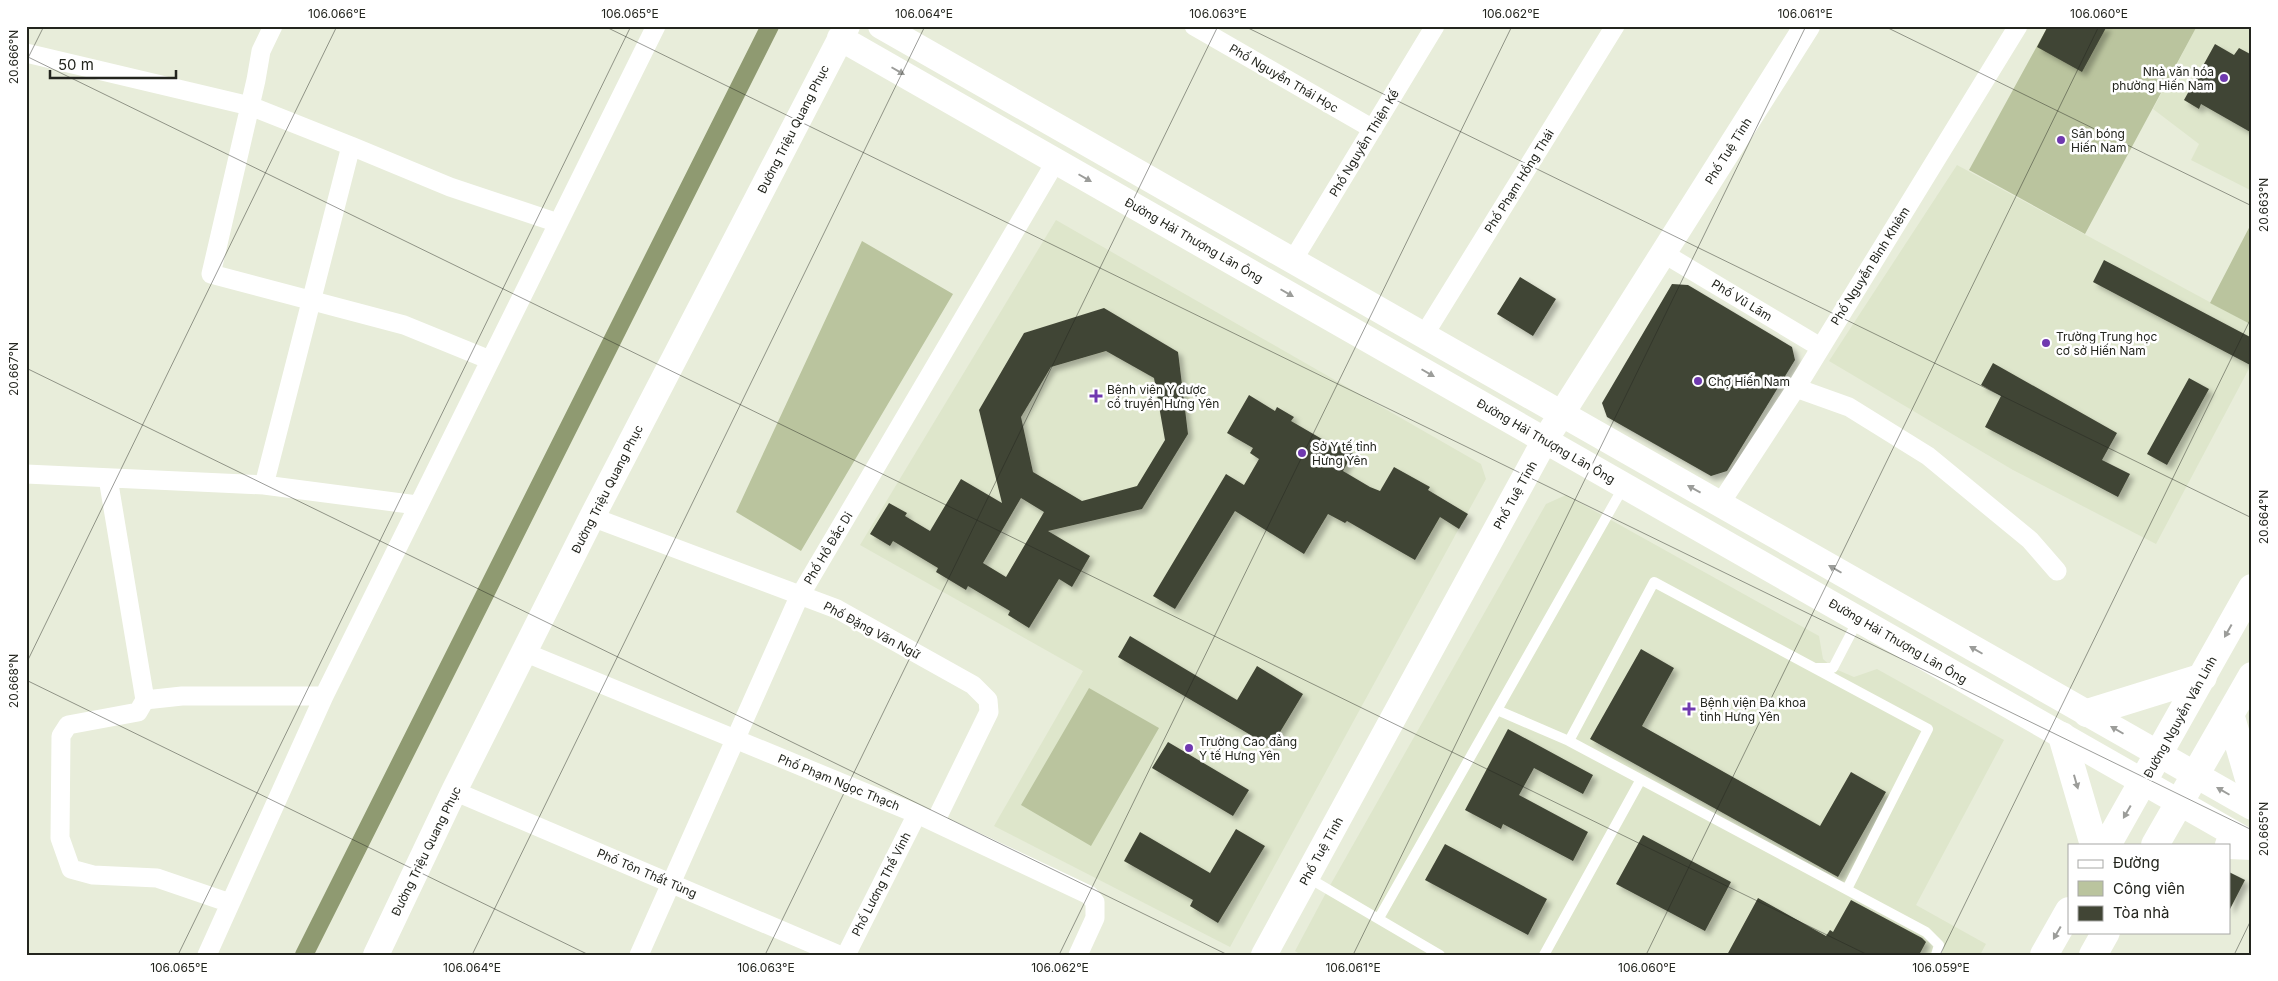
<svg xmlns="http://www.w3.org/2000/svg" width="2278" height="981" viewBox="0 0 2278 981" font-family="Inter,sans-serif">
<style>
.built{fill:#dee6cb}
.green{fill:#bac49e}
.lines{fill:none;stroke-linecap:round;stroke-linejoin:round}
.canal{stroke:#8f9a71;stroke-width:18}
.building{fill:#414535;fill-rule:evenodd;filter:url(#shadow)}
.lane{stroke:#fff;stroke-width:10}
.street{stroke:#fff;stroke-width:19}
.secondary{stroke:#fff;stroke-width:26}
.highway{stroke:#fff;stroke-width:28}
.oneway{fill:#9c9d9a}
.ticks{fill:none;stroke:#23251e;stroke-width:1;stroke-opacity:0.45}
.poi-dot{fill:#6f39af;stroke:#fff;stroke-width:2}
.labels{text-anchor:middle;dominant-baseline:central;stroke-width:5;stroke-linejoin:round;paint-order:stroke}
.poi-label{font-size:12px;fill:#23251e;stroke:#fff;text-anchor:start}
.street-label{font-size:12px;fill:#23251e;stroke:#fff}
.neatline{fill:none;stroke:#23251e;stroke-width:2}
.ticks-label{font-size:12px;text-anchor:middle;fill:#23251e}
</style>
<defs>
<filter id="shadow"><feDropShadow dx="4.5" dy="4.5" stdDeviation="2.5" flood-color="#0004"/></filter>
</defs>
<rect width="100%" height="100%" fill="#e8edda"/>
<!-- built -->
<path class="built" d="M2197,26L2252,27V191L2191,160L2199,144L2153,109Z
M1957,165L2252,325V363L2156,544L2013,470L1829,361Z
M1056,220L1481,464L1486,479L1230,947L994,826L1083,671L860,545Z
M1566,495L1819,636L1823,659L1833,668L1854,677L1877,669L2004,740L1916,905L1986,944L1980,955H1301L1295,951L1328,889L1546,504Z"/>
<!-- green -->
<path class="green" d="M2048,26H2197L2085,234L1969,170Z
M2252,222V325L2210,303Z
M862,241L953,294L801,551L736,512Z
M1089,688L1159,728L1091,846L1021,805Z"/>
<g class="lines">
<!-- canal -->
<path class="canal" d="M304,955L770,26"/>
</g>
<!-- building -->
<path class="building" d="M2048,26H2107L2082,72L2037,47Z
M2215,44L2234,55L2239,48L2252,55V133L2201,104L2199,109L2184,100Z
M2104,260L2252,338V366L2093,282Z
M1520,277L1556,299L1533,336L1497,314Z
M1672,284L1688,285L1792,347L1795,360L1727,471L1711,476L1607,417L1602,403Z
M1104,308L1178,352L1188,434L1142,509L1048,531L1090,556L1072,587L1059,579L1029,628L1008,615L1010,611L968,586L966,590L936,572L938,568L893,541L890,546L870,534L889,503L907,513L905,516L930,531L961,479L1002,503L979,410L1024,333ZM1106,351L1154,378L1165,440L1137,486L1082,501L1033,472L1021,417L1051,367ZM1021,498L1044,512L1006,577L983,563Z
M1993,363L2117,433L2102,460L2130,474L2118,497L1985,427L2001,396L1981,385Z
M2189,378L2209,389L2167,465L2147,454Z
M1249,395L1275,411L1277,407L1294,417L1291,421L1334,446L1336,443L1353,453L1343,471L1370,487L1380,491L1394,467L1430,487L1428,490L1468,514L1459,529L1440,517L1415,560L1347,521L1345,523L1328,514L1304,554L1235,511L1175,609L1153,596L1226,474L1244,485L1259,459L1250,453L1253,448L1227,433Z
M1130,636L1237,700L1257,666L1303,694L1271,747L1118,657Z
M1641,649L1674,668L1642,726L1820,826L1851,772L1886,792L1838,877L1590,739Z
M1508,729L1593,775L1583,794L1534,768L1519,795L1588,832L1573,861L1503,824L1501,829L1465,810Z
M1168,742L1249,790L1233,816L1152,768Z
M1236,829L1265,846L1218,923L1190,906L1193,900L1124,861L1140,832L1210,873Z
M1643,835L1731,882L1705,931L1616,884Z
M1445,844L1547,899L1528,935L1425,880Z
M2229,872L2245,880L2229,911Z
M1758,898L1826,936L1830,930L1833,932L1851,900L1922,938L1926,942L1919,955H1727Z"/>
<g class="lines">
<!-- lane -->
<path class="lane" d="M1817,668H1833L1858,620
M1497,710L1569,741L1926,932L1939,945L1936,955
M1569,741L1654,582L1928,729L1847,889
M1307,877L1440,955
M1379,918L1624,486
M1544,955L1640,781"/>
<!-- street -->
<path class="street" d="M273,26L261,51L256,80L211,274L404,325L490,360
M1194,26L1373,129
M26,53L250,106L351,146L264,485
M351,146L450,187L558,223
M1663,253L1820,347
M1293,260L1435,26
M1424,335L1615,26
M1796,388L1849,407L1928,456L2030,540L2057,571
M26,474L264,485L417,505
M108,478L145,700L138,712L68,725L61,736L60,838L71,869L93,875L157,878L230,903
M1720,504L1796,388L2018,26
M592,517L837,609L973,685L988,700L989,712L935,822
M524,652L917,814L1089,895L1095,902V918L1078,955
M145,700L182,696H324
M454,791L839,955
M207,955L324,696L656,26
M639,955L798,599L1056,161
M846,955L917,814"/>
<!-- secondary -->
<path class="secondary" d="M881,26L2252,807
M840,38L2252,844
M376,955L454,791L592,517L847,26
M1264,955L1545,440L1807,26"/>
<!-- highway -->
<path class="highway" d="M2087,713L2203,677
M2230,714L2252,789
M2062,736L2094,845
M2107,845L2252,588
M2155,845L2252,676
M2229,845L2252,846
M2044,955L2069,911
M2093,955L2106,932"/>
</g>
<!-- one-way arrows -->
<defs><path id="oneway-solid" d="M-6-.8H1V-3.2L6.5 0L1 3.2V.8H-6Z" transform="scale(1.25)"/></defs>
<g class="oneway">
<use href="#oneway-solid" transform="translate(898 71) rotate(30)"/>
<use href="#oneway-solid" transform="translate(1085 178) rotate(30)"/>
<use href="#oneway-solid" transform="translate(1287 293) rotate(30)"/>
<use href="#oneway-solid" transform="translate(1428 373) rotate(30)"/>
<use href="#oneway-solid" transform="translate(1694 489) rotate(-151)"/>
<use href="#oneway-solid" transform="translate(1835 569) rotate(-150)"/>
<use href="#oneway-solid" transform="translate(2228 631) rotate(119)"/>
<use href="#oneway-solid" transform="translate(1976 650) rotate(-150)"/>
<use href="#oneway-solid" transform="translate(2117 730) rotate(-150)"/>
<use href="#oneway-solid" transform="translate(2076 782) rotate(74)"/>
<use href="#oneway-solid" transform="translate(2223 791) rotate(-150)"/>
<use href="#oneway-solid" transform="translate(2127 812) rotate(120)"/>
<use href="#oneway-solid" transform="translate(2057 933) rotate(120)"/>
</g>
<!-- ticks -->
<path class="ticks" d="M604,26L2252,830M1244,26L2252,518M1884,26L2252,206M26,56L1868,955M26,62L44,26M26,368L1228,955M26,664L337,26M26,680L589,955M178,955L631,26M472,955L925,26M765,955L1218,26M1059,955L1512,26M1353,955L1806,26M1646,955L2099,26M1940,955L2252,316M2234,955L2252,918"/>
<!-- markers -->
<g class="poi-dot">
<circle cx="2224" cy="78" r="5"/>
<circle cx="2061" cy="140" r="5"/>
<circle cx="2046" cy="343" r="5"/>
<circle cx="1698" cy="381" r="5"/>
<path d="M1093.5 388.5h5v5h5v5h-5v5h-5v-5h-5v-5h5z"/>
<circle cx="1302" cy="453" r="5"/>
<path d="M1686.5 701.5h5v5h5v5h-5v5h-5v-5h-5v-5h5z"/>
<circle cx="1189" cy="748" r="5"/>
</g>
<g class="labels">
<!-- poi labels -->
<g class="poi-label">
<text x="2214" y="71" text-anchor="end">Nhà văn hóa<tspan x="2214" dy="14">phường Hiến Nam</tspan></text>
<text x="2071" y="133">Sân bóng<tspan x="2071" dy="14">Hiến Nam</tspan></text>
<text x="2056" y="336">Trường Trung học<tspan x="2056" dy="14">cơ sở Hiến Nam</tspan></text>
<text x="1708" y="381">Chợ Hiến Nam</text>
<text x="1107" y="389">Bệnh viện Y dược<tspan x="1107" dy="14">cổ truyền Hưng Yên</tspan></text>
<text x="1312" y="446">Sở Y tế tỉnh<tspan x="1312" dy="14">Hưng Yên</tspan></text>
<text x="1700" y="702">Bệnh viện Đa khoa<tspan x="1700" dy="14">tỉnh Hưng Yên</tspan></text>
<text x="1199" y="741">Trường Cao đẳng<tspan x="1199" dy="14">Y tế Hưng Yên</tspan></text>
</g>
<!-- street labels -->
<g class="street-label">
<text transform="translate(1284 78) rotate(30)">Phố Nguyễn Thái Học</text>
<text transform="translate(793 129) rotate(-63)">Đường Triệu Quang Phục</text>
<text transform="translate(1364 143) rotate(-59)">Phố Nguyễn Thiện Kế</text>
<text transform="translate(1728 151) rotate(-58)">Phố Tuệ Tĩnh</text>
<text transform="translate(1519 181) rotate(-58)">Phố Phạm Hồng Thái</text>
<text transform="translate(1194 240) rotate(30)">Đường Hải Thượng Lãn Ông</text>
<text transform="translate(1870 266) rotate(-58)">Phố Nguyễn Bỉnh Khiêm</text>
<text transform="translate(1742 300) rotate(31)">Phố Vũ Lãm</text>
<text transform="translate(1546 441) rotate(30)">Đường Hải Thượng Lãn Ông</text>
<text transform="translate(607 489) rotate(-63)">Đường Triệu Quang Phục</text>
<text transform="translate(1515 495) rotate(-61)">Phố Tuệ Tĩnh</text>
<text transform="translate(828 548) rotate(-59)">Phố Hồ Đắc Di</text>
<text transform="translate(872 630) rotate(28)">Phố Đặng Văn Ngữ</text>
<text transform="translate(1898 641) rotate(30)">Đường Hải Thượng Lãn Ông</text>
<text transform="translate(2180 717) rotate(-61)">Đường Nguyễn Văn Linh</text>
<text transform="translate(839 782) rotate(22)">Phố Phạm Ngọc Thạch</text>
<text transform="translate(426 851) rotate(-64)">Đường Triệu Quang Phục</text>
<text transform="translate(1321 851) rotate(-61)">Phố Tuệ Tĩnh</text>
<text transform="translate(647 873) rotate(23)">Phố Tôn Thất Tùng</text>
<text transform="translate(881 884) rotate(-63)">Phố Lương Thế Vinh</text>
</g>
</g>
<!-- border -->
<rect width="2278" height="981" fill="none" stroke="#ffffff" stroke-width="55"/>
<!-- legend -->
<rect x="2068" y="844" width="162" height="90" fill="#ffffff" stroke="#a7a8a5"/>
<rect x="2078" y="860" width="25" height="8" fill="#ffffff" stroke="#a7a8a5"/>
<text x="2113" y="868" font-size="15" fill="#23251e">Đường</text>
<rect x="2078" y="881" width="25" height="15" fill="#bac49e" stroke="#a7a8a5"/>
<text x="2113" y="894" font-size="15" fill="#23251e">Công viên</text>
<rect x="2078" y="906" width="25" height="15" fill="#414535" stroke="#a7a8a5"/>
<text x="2113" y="918" font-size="15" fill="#23251e">Tòa nhà</text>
<!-- scale -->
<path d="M50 70v8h126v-8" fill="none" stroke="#23251e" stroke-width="2.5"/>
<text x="58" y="70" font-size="15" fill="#23251e" stroke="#ffffff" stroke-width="4" paint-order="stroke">50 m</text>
<rect x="28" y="28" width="2222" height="926" class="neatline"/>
<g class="ticks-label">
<text x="337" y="18">106.066°E</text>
<text x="630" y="18">106.065°E</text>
<text x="924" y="18">106.064°E</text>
<text x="1218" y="18">106.063°E</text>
<text x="1511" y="18">106.062°E</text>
<text x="1805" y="18">106.061°E</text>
<text x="2099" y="18">106.060°E</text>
<text transform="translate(14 57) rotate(-90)" y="4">20.666°N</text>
<text transform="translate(2264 205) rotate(-90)" y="4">20.663°N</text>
<text transform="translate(14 369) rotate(-90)" y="4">20.667°N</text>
<text transform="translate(2264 517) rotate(-90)" y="4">20.664°N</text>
<text transform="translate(14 681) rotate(-90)" y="4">20.668°N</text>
<text transform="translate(2264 829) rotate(-90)" y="4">20.665°N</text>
<text x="179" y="972">106.065°E</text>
<text x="472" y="972">106.064°E</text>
<text x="766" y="972">106.063°E</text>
<text x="1060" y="972">106.062°E</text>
<text x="1353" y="972">106.061°E</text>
<text x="1647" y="972">106.060°E</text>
<text x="1941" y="972">106.059°E</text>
</g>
</svg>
